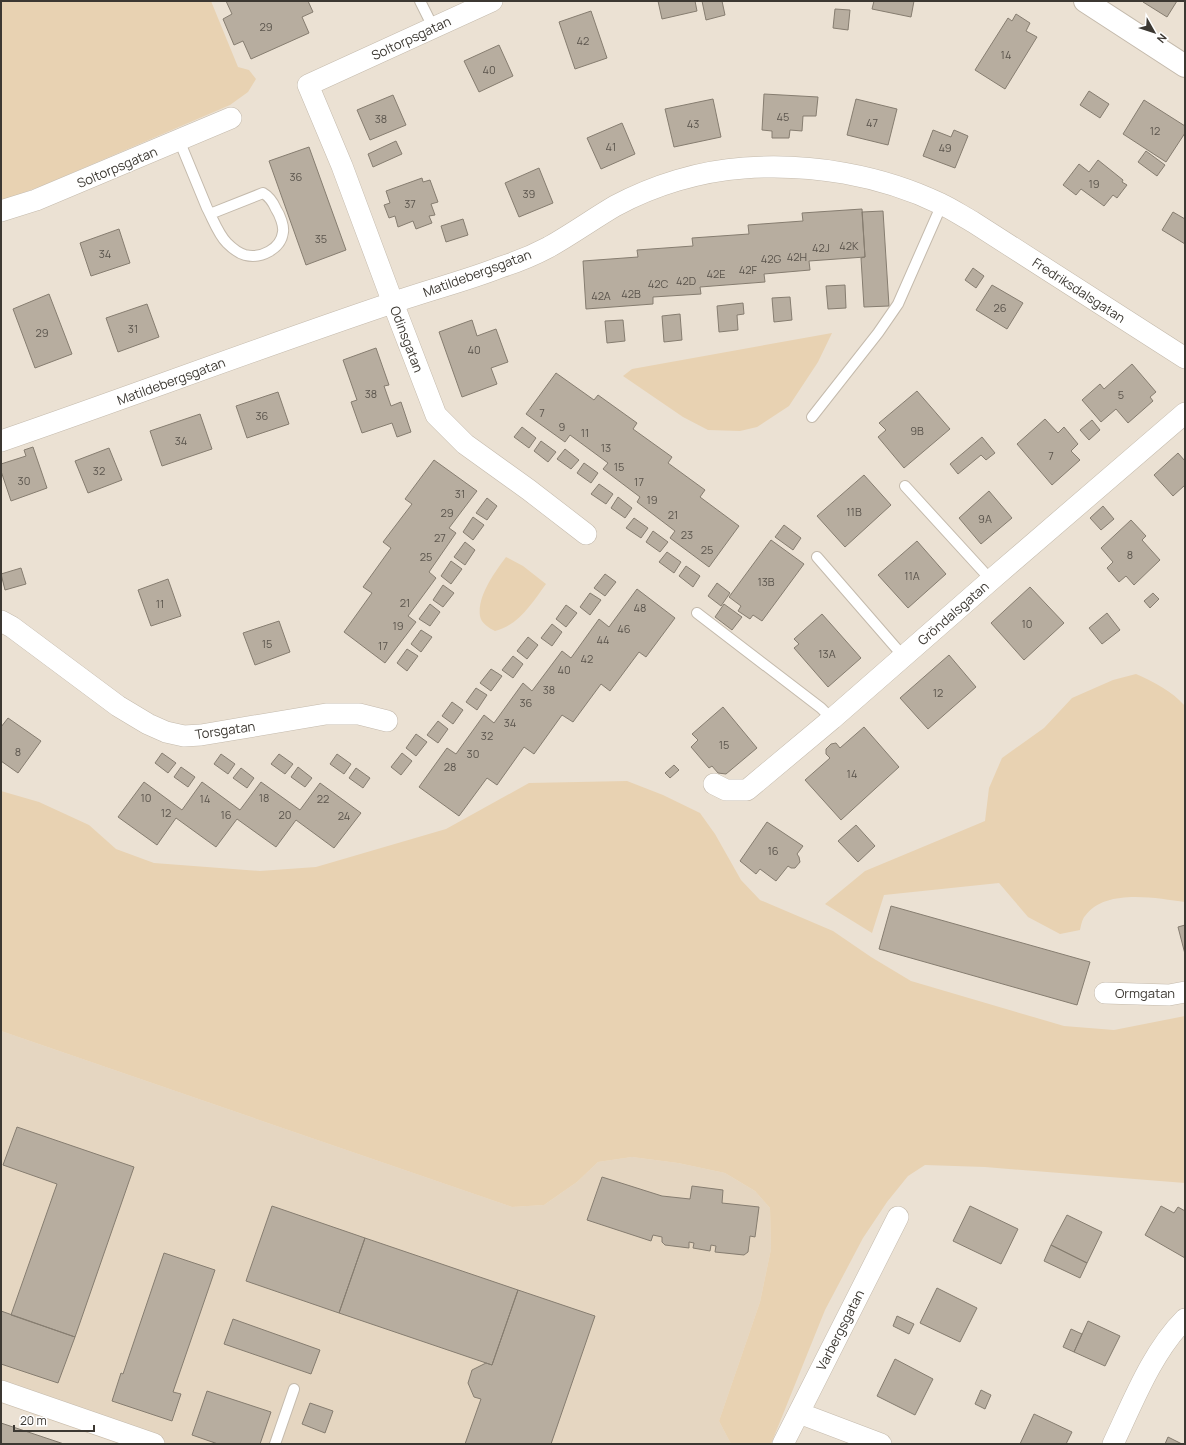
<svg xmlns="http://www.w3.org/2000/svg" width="1186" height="1445" viewBox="0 0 1186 1445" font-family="Manrope,sans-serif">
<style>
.built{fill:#e5d6c1}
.green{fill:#e8d2b2}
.building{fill:#b7ad9f;stroke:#867d70}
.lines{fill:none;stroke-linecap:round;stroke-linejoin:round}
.lane-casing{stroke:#c4baac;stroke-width:12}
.street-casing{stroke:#c4baac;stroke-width:22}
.secondary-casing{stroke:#c4baac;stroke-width:24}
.lane{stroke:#fff;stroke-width:10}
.street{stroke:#fff;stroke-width:21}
.secondary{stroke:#fff;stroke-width:22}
.labels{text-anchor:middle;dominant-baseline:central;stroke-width:3;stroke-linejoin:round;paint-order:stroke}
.number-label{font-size:11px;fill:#5b554d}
.street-label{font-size:13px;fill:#3c3832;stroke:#fff}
</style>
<rect width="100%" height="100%" fill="#ebe1d3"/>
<!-- built -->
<path class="built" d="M1,1031L512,1207L544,1205L577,1182L598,1162L632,1157L678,1163L725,1173L755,1191L770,1208L771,1249L760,1302L719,1421L731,1444H119L1,1403Z"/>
<!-- green -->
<path class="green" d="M1,1H211L238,67L249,70L256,79L248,92L230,105L44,185L9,198L1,200Z
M832,333L818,362L789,406L757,427L740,431L708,430L683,417L623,376L632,369Z
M506,557L523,566L546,584C532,603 519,625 495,631C489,628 481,623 480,616C477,596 495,572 506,557Z
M1136,674C1154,682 1172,691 1185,706V902C1156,898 1105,888 1085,916C1082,919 1081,926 1080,930L1060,934L1028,917L999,883L884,895L872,933L825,904L865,871L985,821L989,788L1002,758L1044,728L1072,698L1113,680Z
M627,781L663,795L700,813L715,834L741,880L760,900L833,931L871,957L911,981L1064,1026L1114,1030L1185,1016V1183L985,1167L925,1165L908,1176L887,1202L863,1238L825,1310L771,1444H731L719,1421L760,1302L771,1249L770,1208L755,1191L725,1173L678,1163L632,1157L598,1162L577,1182L544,1205L512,1207L1,1031V791L39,802L89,825L116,849L154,863L260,871L316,867L446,829L529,783Z"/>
<!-- building -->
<path class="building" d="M226,1H308L313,12L302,17L309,33L251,59L243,41L234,45L223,19L232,14Z
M658,1H695L697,11L662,19Z
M702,1H722L725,15L706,20Z
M874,1H914L911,17L872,9Z
M1144,1H1177L1167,17L1143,2Z
M835,9L850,10L848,30L833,28Z
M591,11L607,58L575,69L559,22Z
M1016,14L1030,23L1026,31L1037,37L1005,89L975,70L1008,18L1012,21Z
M499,45L513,76L479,92L464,61Z
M1089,91L1109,104L1100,118L1080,105Z
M764,94L818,97L816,116H803L802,131L790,130L789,138H772V131L762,130Z
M393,95L406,125L370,140L357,110Z
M713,99L721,137L674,147L665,109Z
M856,99L897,109L888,145L847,135Z
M1144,100L1185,126V133L1166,162L1123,134Z
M622,123L635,154L601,169L587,138Z
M933,130L951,137L954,130L968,136L955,168L923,156Z
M396,141L402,154L373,167L368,154Z
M309,147L346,250L306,265L269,161Z
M1146,151L1165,165L1157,176L1138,162Z
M1098,160L1123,180L1122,182L1127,185L1117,198L1113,195L1104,206L1081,189L1076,195L1063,185L1079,164L1089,172Z
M539,168L553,203L519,217L505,183Z
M422,178L423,182L430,180L438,202L431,204L435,215L429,216L432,223L416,229L413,221L398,227L395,216L389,218L384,205L390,203L386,191Z
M862,209L865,257L809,261L810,270L764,274L765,282L700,287L701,294L653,297V304L586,309L583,261L638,257L637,250L693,246L692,238L749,234L748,225L803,221L802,213Z
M883,211L889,306L864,307L861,258L865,257L862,212Z
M1173,212L1185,219V244L1162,230Z
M463,219L468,235L446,242L441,226Z
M119,229L130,263L91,276L80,243Z
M973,268L984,276L976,288L965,280Z
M845,285L846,308L828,309L826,286Z
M992,285L1023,303L1007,329L976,310Z
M49,294L72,354L35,368L13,309Z
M790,297L792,320L774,322L772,298Z
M743,303L744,314L737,315L738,330L719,332L717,306Z
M147,304L159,337L118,352L106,318Z
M680,314L682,340L664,342L662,316Z
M472,320L477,336L496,329L508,362L491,368L497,384L462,397L439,332Z
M623,320L625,341L607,343L605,321Z
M376,348L389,385L384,386L391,406L401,402L411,432L397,437L392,423L362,433L351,402L357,400L343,360Z
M1132,364L1156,392L1150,397L1153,401L1128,423L1116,409L1101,422L1082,400L1100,384L1104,389Z
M556,373L594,400L598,395L637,423L633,429L672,457L668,463L705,490L700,497L739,526L709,567L670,538L675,531L637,502L640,497L603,469L608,463L570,435L565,442L526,414Z
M917,391L950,429L904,468L878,437L886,430L879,423Z
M278,392L289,424L247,438L236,406Z
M200,414L212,449L162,466L150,431Z
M1045,419L1058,433L1064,427L1078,444L1071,451L1080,460L1052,485L1017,444Z
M1092,420L1100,430L1089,440L1080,430Z
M522,427L536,438L529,448L514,437Z
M982,437L995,453L986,460L981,455L958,474L950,464Z
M541,441L556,452L548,462L534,451Z
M33,447L47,488L11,501L1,471V464L26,456L24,450Z
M109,448L122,480L88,493L75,461Z
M565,449L579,460L571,469L557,459Z
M1178,453L1185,461V485L1173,496L1154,475Z
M434,460L477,491L449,528L456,533L429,572L436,578L408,616L416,622L385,663L344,632L372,593L363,587L391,548L383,542L412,504L405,499Z
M584,463L598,473L591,483L577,473Z
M864,475L891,505L845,547L817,516Z
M599,484L613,494L606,504L591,494Z
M989,491L1012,518L981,544L959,518Z
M618,497L632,508L625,518L611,508Z
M487,498L497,506L487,520L476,513Z
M1103,506L1114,519L1101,530L1090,518Z
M473,517L484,525L473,540L463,532Z
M634,518L648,528L641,538L626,528Z
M1131,520L1146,536L1142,540L1160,560L1134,585L1126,576L1119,582L1107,568L1113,562L1101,548Z
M784,525L801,538L793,550L775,537Z
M653,531L668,542L660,552L646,542Z
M771,540L804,564L762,621L753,615L750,619L738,611L741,606L729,597Z
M917,541L946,574L908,608L878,575Z
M465,542L475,550L465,565L454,557Z
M667,552L681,562L674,573L659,562Z
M451,561L462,569L451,584L441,576Z
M686,566L700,576L693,587L679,576Z
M21,568L26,584L5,590L1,574Z
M605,574L616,582L605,596L594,588Z
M168,579L181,616L151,626L138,590Z
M717,583L730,593L721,606L708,596Z
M443,585L454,593L443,607L433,600Z
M1030,587L1064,623L1024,660L991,623Z
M637,589L675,618L646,657L639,652L610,691L601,684L573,722L562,715L534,754L524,747L497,785L487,778L459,816L419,787L447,748L456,754L484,715L494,723L523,683L532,691L562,651L571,658L599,619L609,627Z
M590,593L601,600L590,615L580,607Z
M1153,593L1159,599L1150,608L1144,601Z
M430,604L440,612L430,626L419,619Z
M724,604L742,617L732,630L715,617Z
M566,605L577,613L566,627L556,619Z
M1107,613L1120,630L1102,644L1089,628Z
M822,614L861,658L828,687L794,648L799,644L794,639Z
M279,621L290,652L255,665L243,633Z
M552,624L562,632L552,646L541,638Z
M421,630L432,637L421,652L411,644Z
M528,637L538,645L527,659L517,651Z
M407,649L418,656L407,671L397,663Z
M949,655L976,687L928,729L900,698Z
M513,656L523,664L513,678L502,670Z
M491,669L502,676L491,691L480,683Z
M476,688L487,695L477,710L466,702Z
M452,702L463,710L453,724L442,716Z
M723,707L757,748L726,774L718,773L712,766L709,768L691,747L698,740L692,734Z
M8,718L41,741L18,773L1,761V727Z
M438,721L448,729L438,743L427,735Z
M864,727L899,767L841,820L805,780L830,758L826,754V749L831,744L836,743L840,748Z
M416,734L427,742L416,756L406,748Z
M162,753L176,763L168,773L155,763Z
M402,753L412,761L401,775L391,767Z
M221,754L235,764L228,774L214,764Z
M279,754L293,764L285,774L271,764Z
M337,754L351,764L344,774L330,764Z
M674,765L679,770L670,778L665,773Z
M181,767L195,777L188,787L174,777Z
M298,767L312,778L305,787L291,777Z
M241,768L254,778L247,788L233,778Z
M356,768L370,778L363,788L349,778Z
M144,782L182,810L202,782L240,810L261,782L300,810L320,783L361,813L334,848L296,820L276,847L237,819L216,847L176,818L157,845L118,817Z
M767,822L803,846L797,854L799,857L800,862L795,868H791L788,866L776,881L760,869L756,874L740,861Z
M856,825L875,846L858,862L838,841Z
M891,906L1090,962L1077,1005L879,949Z
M1185,925V954L1178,927Z
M17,1127L134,1167L75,1337L11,1315L57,1184L3,1165Z
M602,1177L662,1196L690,1199L692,1186L723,1190L722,1203L759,1207L755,1237L750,1236L748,1252L744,1255L715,1252L716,1246L711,1245L710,1251L693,1248L694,1243L689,1242V1248L665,1245L662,1242V1237L653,1235L651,1241L587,1220Z
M272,1206L365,1238L339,1313L246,1281Z
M970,1206L1018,1229L1001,1264L953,1241Z
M1161,1206L1174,1213L1178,1207L1185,1211V1258L1145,1235Z
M1067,1215L1102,1232L1087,1263L1051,1245Z
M365,1238L518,1290L492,1365L339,1313Z
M1051,1245L1087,1263L1080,1278L1044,1261Z
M164,1253L215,1270L173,1392L181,1394L172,1421L112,1401L121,1373L123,1374Z
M937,1288L977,1308L960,1342L920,1323Z
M518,1290L595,1316L551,1444H465L481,1399L474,1397L468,1383L472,1370L486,1363L492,1365Z
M1,1311L75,1337L58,1383L1,1364Z
M897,1316L914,1324L909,1334L893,1326Z
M233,1319L320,1350L311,1374L224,1344Z
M1088,1321L1120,1336L1105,1366L1074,1352Z
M1071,1329L1082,1334L1074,1352L1063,1347Z
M895,1359L933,1379L915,1415L877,1396Z
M981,1390L991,1395L985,1409L975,1404Z
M207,1391L271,1412L260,1444H218L192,1435Z
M310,1403L333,1411L325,1433L302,1424Z
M1034,1414L1072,1432L1066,1444H1020Z
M1,1423L64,1444H1Z
M1168,1437L1182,1444H1165Z"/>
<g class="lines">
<defs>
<path id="lane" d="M420,1L433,27
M179,140L207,208C213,219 218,234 227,243C232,248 238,253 245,255C261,259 281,249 283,232C284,226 280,215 276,209C273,202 270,197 263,193L210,214
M812,417L878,333L898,304L942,204
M905,486L991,580
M817,557L903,656
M697,613L821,708L832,719
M275,1444L294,1389"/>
<path id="street" d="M492,1L308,85L342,166L393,303L436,415L465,444L529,490L586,534
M1,211L36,200L231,118
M1,441C132,396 261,347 392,303C428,290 466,281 501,267C517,262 534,255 549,247C572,234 593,219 615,206C654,185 700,171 744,168C810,163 881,175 941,204C952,209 962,216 973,222L1185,358
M1,621L12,627L118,706L148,724L166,732L184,736L201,735L326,714H359L387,721
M714,784L726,790H747L832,719L991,580L1185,413
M1105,993L1169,995L1185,992
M1,1391L154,1444
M799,1413L881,1444
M783,1444L898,1217
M1113,1444C1133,1402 1152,1352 1185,1319"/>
<path id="secondary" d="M1085,1L1185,66"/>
</defs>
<!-- lane casing -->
<use href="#lane" class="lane-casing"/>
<!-- street casing -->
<use href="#street" class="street-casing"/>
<!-- secondary casing -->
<use href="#secondary" class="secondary-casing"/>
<!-- lane -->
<use href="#lane" class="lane"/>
<!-- street -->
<use href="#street" class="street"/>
<!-- secondary -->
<use href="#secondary" class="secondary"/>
</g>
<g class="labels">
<!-- number labels -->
<g class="number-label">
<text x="266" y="26">29</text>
<text x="583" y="40">42</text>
<text x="1006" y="54">14</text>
<text x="489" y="69">40</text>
<text x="783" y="116">45</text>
<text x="381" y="118">38</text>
<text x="872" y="122">47</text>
<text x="693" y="123">43</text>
<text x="1155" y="130">12</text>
<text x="611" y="146">41</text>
<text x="945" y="147">49</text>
<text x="296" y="176">36</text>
<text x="1094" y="183">19</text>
<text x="529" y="193">39</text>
<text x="410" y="203">37</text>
<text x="321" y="238">35</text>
<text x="849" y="245">42K</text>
<text x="821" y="247">42J</text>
<text x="105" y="253">34</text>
<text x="797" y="256">42H</text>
<text x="771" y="258">42G</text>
<text x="748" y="269">42F</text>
<text x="716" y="273">42E</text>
<text x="686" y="280">42D</text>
<text x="658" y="283">42C</text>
<text x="631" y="293">42B</text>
<text x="601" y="295">42A</text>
<text x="1000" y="307">26</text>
<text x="133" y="328">31</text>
<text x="42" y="332">29</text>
<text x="474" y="349">40</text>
<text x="371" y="393">38</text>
<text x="1121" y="394">5</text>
<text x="542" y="412">7</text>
<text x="262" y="415">36</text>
<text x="562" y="426">9</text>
<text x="917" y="430">9B</text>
<text x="585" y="432">11</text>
<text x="181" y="440">34</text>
<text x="606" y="447">13</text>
<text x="1051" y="455">7</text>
<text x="619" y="466">15</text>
<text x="99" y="470">32</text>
<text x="24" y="480">30</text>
<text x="639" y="481">17</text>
<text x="460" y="493">31</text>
<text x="652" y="499">19</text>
<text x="854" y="511">11B</text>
<text x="447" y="512">29</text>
<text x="673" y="514">21</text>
<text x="985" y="518">9A</text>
<text x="687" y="534">23</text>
<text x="440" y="537">27</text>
<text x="707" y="549">25</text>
<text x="1130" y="554">8</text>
<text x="426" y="556">25</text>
<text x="912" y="575">11A</text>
<text x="766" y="581">13B</text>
<text x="405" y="602">21</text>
<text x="160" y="603">11</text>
<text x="640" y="607">48</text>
<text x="1027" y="623">10</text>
<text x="398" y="625">19</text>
<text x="624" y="628">46</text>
<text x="603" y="639">44</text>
<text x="267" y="643">15</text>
<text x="383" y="645">17</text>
<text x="827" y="653">13A</text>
<text x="587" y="658">42</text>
<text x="564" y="669">40</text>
<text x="549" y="689">38</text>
<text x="938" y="692">12</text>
<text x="526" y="702">36</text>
<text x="510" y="722">34</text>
<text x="487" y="735">32</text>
<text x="724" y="744">15</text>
<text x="18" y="751">8</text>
<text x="473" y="753">30</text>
<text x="450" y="766">28</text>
<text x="852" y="773">14</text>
<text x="146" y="797">10</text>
<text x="264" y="797">18</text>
<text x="205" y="798">14</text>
<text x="323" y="798">22</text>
<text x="166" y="812">12</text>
<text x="226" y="814">16</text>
<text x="285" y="814">20</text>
<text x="344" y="815">24</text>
<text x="773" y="850">16</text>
</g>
<!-- street labels -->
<g class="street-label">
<text transform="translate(411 38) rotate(-25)">Soltorpsgatan</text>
<text transform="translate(117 167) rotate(-23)">Soltorpsgatan</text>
<text transform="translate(477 273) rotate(-20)">Matildebergsgatan</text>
<text transform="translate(1079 290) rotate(33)">Fredriksdalsgatan</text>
<text transform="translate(407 339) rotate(69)">Odinsgatan</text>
<text transform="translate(171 381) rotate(-20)">Matildebergsgatan</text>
<text transform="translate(953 613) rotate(-41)">Gröndalsgatan</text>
<text transform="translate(225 730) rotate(-8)">Torsgatan</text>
<text x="1145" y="993">Ormgatan</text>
<text transform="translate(840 1330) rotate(-63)">Varbergsgatan</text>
</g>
</g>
<!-- border -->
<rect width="1186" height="1445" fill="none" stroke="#3c3832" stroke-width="4"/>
<!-- north arrow -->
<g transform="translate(1154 32) rotate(129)" stroke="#ffffff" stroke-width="3" paint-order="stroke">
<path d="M0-3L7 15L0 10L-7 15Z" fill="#3c3832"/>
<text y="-6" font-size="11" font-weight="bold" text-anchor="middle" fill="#3c3832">N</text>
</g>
<!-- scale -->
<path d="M14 1425v6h80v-6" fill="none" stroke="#3c3832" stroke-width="2"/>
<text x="20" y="1425" font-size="12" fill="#3c3832" stroke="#ffffff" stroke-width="3" paint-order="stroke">20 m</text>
</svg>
